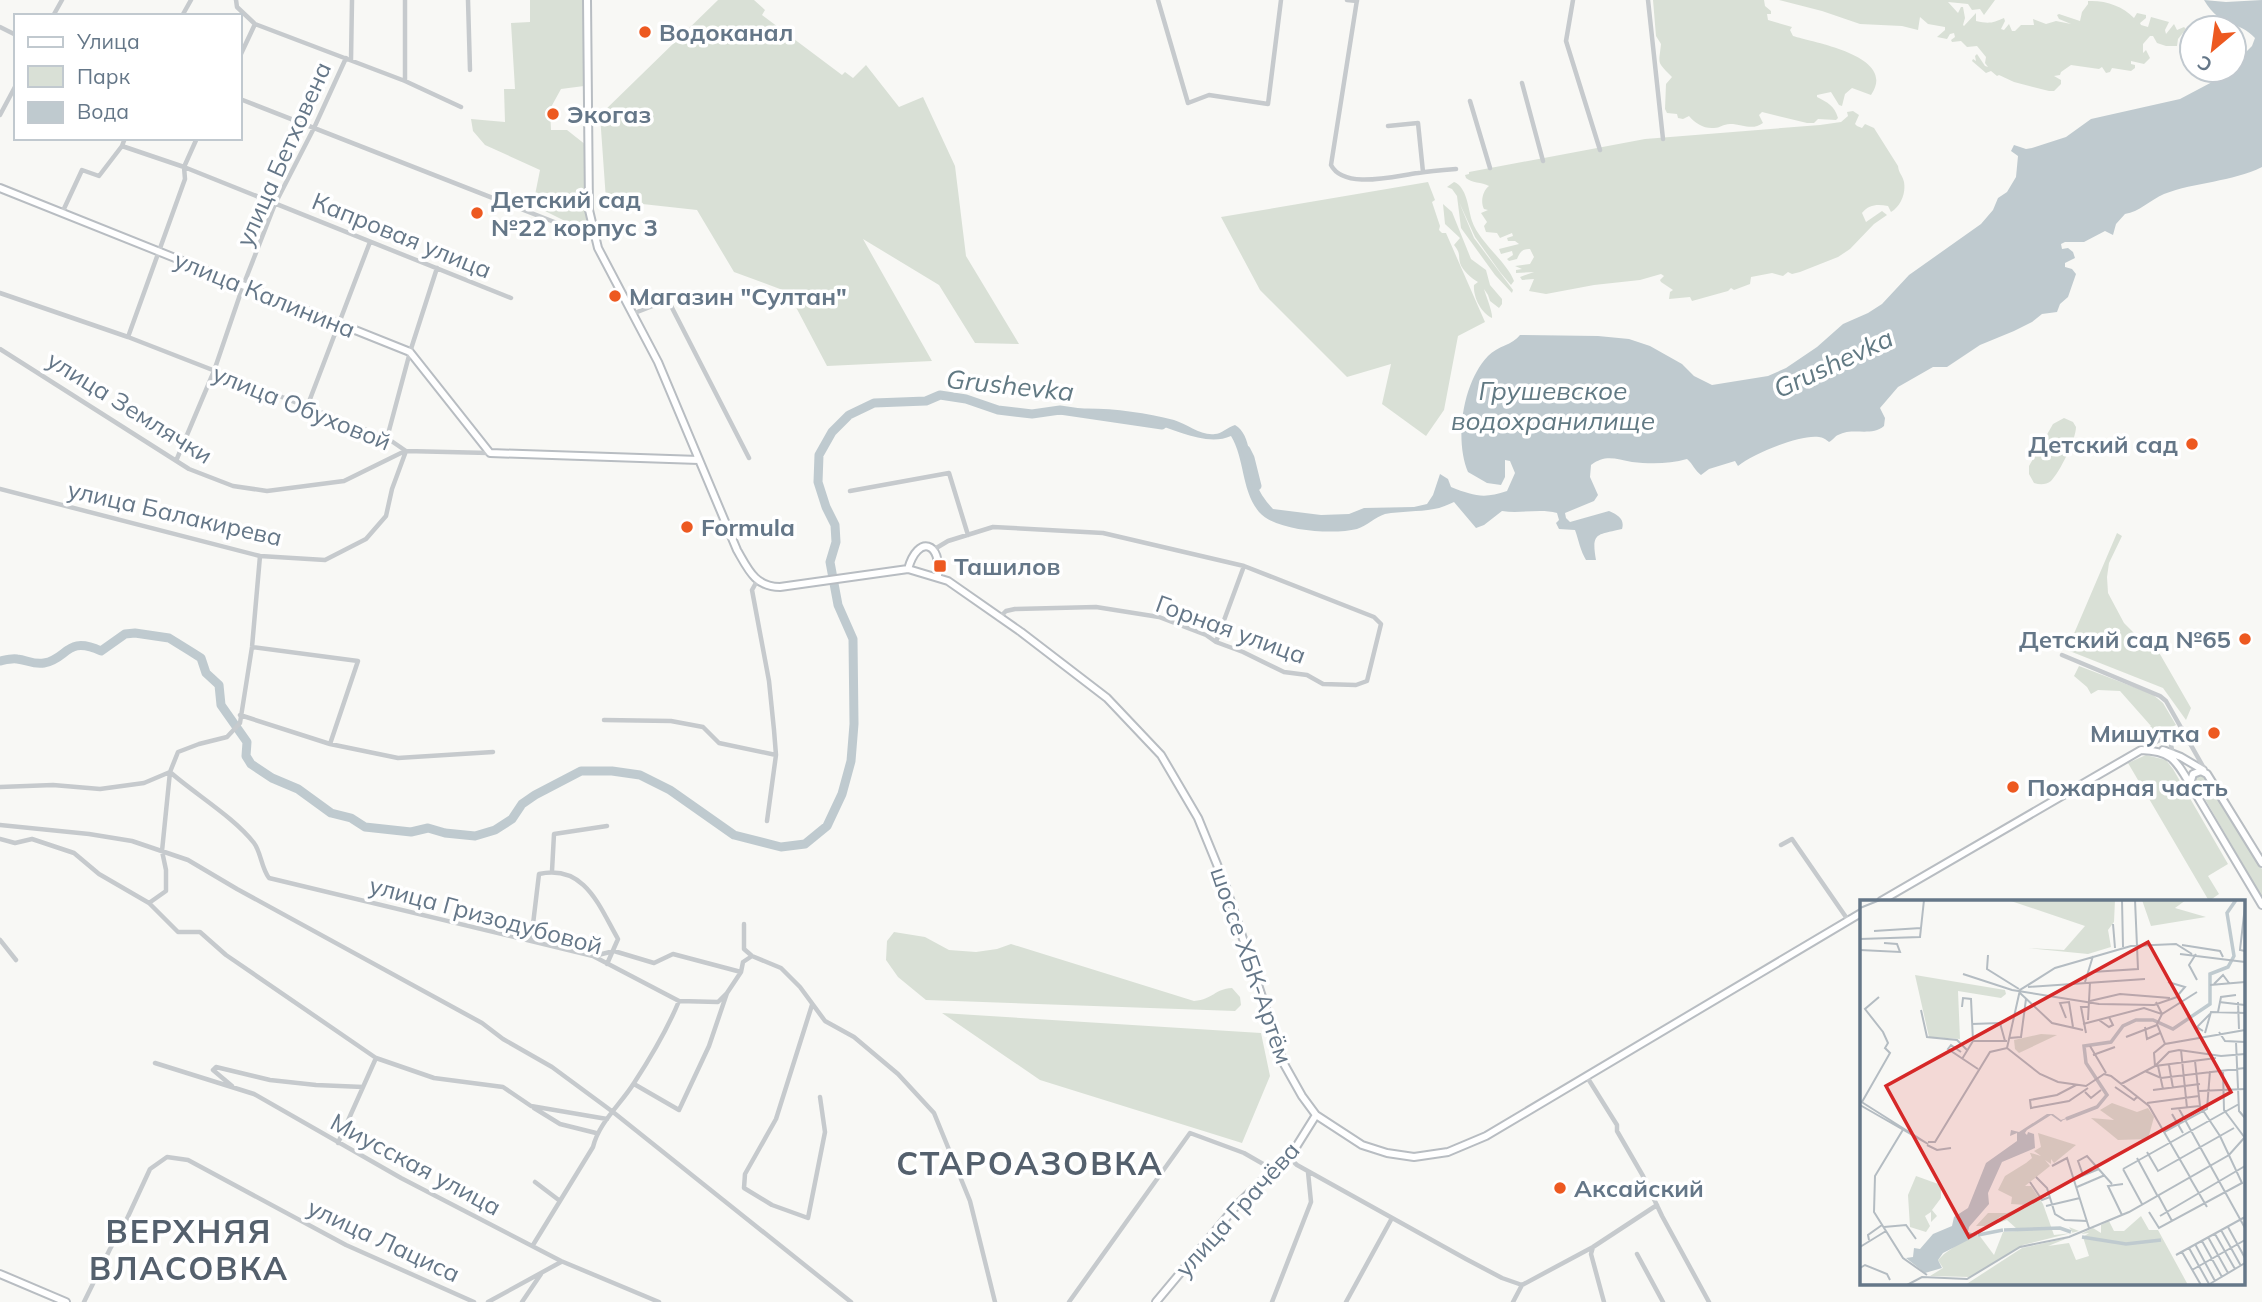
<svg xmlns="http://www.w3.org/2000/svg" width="2262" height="1302" viewBox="0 0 2262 1302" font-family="Mulish,sans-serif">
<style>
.green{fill:#d9e0d6}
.water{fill:#bfcacf}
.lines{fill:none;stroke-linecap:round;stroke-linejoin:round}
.river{stroke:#bfcacf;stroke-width:9}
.secondary-casing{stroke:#b8bdc2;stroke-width:10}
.street{stroke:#c6cacd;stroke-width:4.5}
.secondary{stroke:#fff;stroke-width:6}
.poi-dot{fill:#ed5920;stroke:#fff;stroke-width:2.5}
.labels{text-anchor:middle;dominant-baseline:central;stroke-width:7;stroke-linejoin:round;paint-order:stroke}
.poi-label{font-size:24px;font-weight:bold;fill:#657788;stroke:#fff;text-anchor:start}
.street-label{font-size:24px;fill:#657788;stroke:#fff}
.water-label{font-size:26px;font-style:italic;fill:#617983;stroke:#fff}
.district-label{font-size:32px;font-weight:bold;letter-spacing:2px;fill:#54606d;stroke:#fff}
.inset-river{fill:none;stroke:#bfcacf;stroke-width:3.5}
.inset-road{fill:none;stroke:#b4bcc2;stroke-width:2}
.view{fill:#d62828;fill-opacity:0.15;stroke:#d62828;stroke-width:3.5}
.inset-edge{fill:none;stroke:#657788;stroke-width:3.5}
</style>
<rect width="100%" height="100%" fill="#f8f8f5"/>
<!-- green -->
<path class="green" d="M530,0H585L584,86L561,89L550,109L551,130H567L586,145L588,213L591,234L533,205L540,170L485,145L473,131L471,119L505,122L504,89H515L511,23L530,22Z
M718,0H754L765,10L762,15L842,75L845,72L853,78L866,65L899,107L923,97L955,166L966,256L1019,344L975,343L939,285L863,239L932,361L827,366L788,292L734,272L697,210L606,200L600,115Z
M1653,0H1764L1765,6L1771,11V14H1767L1768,20L1792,27L1790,30L1793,36C1815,43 1898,56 1871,95L1852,88L1845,94L1842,106L1839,105L1831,92L1817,95V97C1828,103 1834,105 1838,118L1836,120L1818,119L1814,123H1807L1762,112L1759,115L1763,123C1752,131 1743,124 1730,124C1723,124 1720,128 1714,128C1704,129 1695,123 1689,116L1683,119L1678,118L1677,114L1667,113L1665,109L1666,84L1672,77C1656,61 1659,65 1661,44L1656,36Z
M1779,0H1995L1984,15L1980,9L1972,10L1968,4L1948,2L1958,13L1961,7H1963L1965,18L1963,25L1964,26L1976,13V21C1989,24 1993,23 2004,18L2005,21L2001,29L2004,30L2009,24L2012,31H2015L2021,25H2034L2033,19L2046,24L2056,21L2071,24L2059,19L2057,15L2059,14L2080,21L2082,12L2088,4V1C2105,0 2123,6 2134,18L2137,13L2146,15V18L2140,23L2141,25L2148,27L2151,17L2169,22L2165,30L2166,34L2174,24L2177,30L2184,27L2186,29L2178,39L2177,46H2166L2157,43L2153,36H2150L2143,44V53L2146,50L2150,58L2144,64L2131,61V64L2135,65V68L2131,71L2112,68L2110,72L2106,73L2102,67L2099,69L2071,65L2061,72L2060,75L2054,76L2061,80V84L2054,91H2049L2014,82L1999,75L1997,76L1991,71L1986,73L1972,61L1973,59L1976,61L1975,56L1977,54L1985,66L1988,67L1985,63L1986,57L1977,46L1967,47L1961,41L1952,42L1951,40L1955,37L1954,33L1950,34L1947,39L1937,37L1945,30V27L1928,24L1920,17L1918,30L1902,26L1860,24L1822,11Z
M1853,111L1859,115L1855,124L1857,126L1862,128L1865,124L1874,128L1898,166C1899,174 1902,174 1904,182C1906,193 1901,206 1891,212L1888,206C1878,204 1869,204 1862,213L1866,222L1882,211L1887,215L1874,224L1850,249L1838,257L1800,272L1792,274L1788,272L1783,276L1772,273L1751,277L1750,284L1734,290L1731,288L1728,291L1692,301L1690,297L1669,299L1670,292L1673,290L1661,282L1660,280L1664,276L1661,274L1640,280L1594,285L1546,294L1529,291L1534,279L1522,280L1520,277L1534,272L1516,273V270L1522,269L1515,266L1530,264L1534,257L1530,249C1522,249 1520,252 1517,259L1509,261L1507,259L1513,255L1512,251L1501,254L1499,249L1519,244L1515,241H1508L1507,238L1513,236L1512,233L1500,238L1497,233L1486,232L1484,226L1487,222L1481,213L1488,210L1484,209C1480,202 1483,190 1489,186C1482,182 1471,183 1466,178L1465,175L1469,174V172L1645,139L1820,125L1841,122L1848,116L1847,112Z
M1428,182L1435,200L1432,202L1440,226L1439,230L1442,233H1446L1485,322L1458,336L1444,410L1426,436L1382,404L1391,364L1347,377L1260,290L1221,217Z
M1454,182C1467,187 1468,208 1472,221C1479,242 1507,262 1514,281L1511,285L1500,272L1475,237L1459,202L1474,238L1513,290L1512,293L1495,275L1461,228L1457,196L1452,189L1447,187Z
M1443,204L1452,212L1471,259L1486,270L1490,285L1502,299V304L1499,308L1490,301L1488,295L1484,289C1486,296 1493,313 1492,318C1481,313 1473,297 1474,285L1478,282C1472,279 1462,270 1460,263C1458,254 1461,254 1454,245L1460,238L1445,224Z
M2064,418L2073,422L2076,427C2076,439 2060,472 2051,481C2046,485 2040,485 2034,483L2029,474V466L2053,424Z
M2117,533L2122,536L2109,563L2107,577L2108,593L2124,623L2134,633L2153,642L2191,708L2186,720L2163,688L2067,650Z
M2079,666L2152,694L2163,703L2176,725L2149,738L2144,732L2151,726L2120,691L2098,690L2091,694L2087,687L2074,676Z
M2146,755L2166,760L2173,769L2228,864L2208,876L2219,894L2209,901L2128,763Z
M2200,774H2203L2210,779L2262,869V897L2195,782V779Z
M894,932L925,937L949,950L976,952L997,949L1011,944L1194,1001C1214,999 1214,989 1232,988L1240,997L1241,1005L1235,1011L926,1000L898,977L886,960L887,941Z
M942,1013L1261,1033L1270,1076L1242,1143L1040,1080Z"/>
<!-- water -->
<path class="water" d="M2204,0L2226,2L2262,0V167C2232,182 2195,182 2164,194C2150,200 2139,212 2125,214L2116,224L2113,235L2105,231L2084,242H2065L2061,244L2062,249L2068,248L2073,252L2075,258L2065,263V267L2072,269L2076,274L2068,297L2060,304L2057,312L2042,314L2032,322L2014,331L1980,345L1947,367H1933L1898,387L1880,408L1885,418L1884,426C1871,437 1853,427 1838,435C1835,436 1833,440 1829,442C1827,440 1822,437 1819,437C1800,434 1753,454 1738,466L1735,461L1709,469L1701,475C1695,471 1693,464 1687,459C1670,464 1650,464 1632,462C1616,459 1605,454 1591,465L1590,477L1598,495L1594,501L1565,513L1566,518L1570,522L1609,511C1618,515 1625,519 1622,529C1597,535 1591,532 1596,560H1586C1580,550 1579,541 1575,530L1559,529L1556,523L1559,520L1557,513C1540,508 1521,514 1502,511L1484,525L1476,528L1454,502C1447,505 1441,508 1434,509C1418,512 1401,511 1385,514C1375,517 1367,526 1357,529C1333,535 1275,531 1259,512C1241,490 1245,459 1231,436C1207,447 1175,429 1151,423C1121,416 1087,412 1057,415L1060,410C1097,406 1138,411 1174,420C1187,424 1201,436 1215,434C1221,434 1228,427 1235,425C1252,435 1249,464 1255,481C1259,491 1265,501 1273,509L1321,515L1349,514L1364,508L1414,507L1427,504L1433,495L1440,474L1448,479L1451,487C1474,496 1484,499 1507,491L1515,473L1510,461L1505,460V477L1501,485L1487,483L1468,472C1454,439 1463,382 1488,356C1497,346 1513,345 1520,335L1598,336L1629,339L1650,346L1682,364L1694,376L1712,385L1768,376L1786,368L1817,347L1843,324L1868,313L1882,304L1909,275L1981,224L1993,210L1998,198L2007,192L2016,177L2018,156L2011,151L2014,145L2026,149L2032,148L2066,137L2091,119L2180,99L2214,81L2228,70H2234V64L2252,46L2255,38C2239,20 2221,29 2204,0Z"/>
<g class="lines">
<!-- river -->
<path class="river" d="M1246,450L1250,458L1257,486
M0,661C5,660 12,658 17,659C27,660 34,665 44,663C68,659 66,635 101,651L125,634L135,633L169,638L190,651L201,658L206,673L219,685L221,705L247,742L246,756L251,764L272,778L298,789L331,813L351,818L365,827L411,832L428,828L445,833L475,836L495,830L512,819L522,804L535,795L581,771H612L640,775L670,790L734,835L781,847L805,844L827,826L842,794L851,761L854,724L853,639L838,605L830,562L836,542L835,525L826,507L818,482L819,455L832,432L849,415L874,403L926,401L940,395L966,399L998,410L1032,414L1060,410L1162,425"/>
<defs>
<path id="secondary" d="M587,0L589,210L598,248L658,362L737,550C748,569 755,587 780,587L908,569L948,581L1021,632L1107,698L1161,755L1198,818L1225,884L1284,1064L1302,1096L1316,1115L1362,1145L1387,1153L1414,1157L1448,1152L1486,1136L1861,913
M0,188L410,352L490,453L699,460
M908,569C918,534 942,542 938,576
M2163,750L2181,757L2203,770
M2262,863L2207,774L2201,771L2193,774L2190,784L2262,905
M1881,901L2141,750C2171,751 2175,759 2190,784
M0,1274L66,1302
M1156,1302L1237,1205L1296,1147L1316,1115"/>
</defs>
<!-- secondary casing -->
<use href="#secondary" class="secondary-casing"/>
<!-- street -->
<path class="street" d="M236,0L237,7L255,24L240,56
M405,0V81
M468,0L470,70
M1158,0L1188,103L1209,95L1268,104L1281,0
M1347,0L1357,1
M1357,0L1331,165C1344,190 1394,176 1418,173C1430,171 1443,170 1456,169
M1573,0L1566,41L1600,150
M1648,0L1663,139
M53,16L62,0
M182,16L191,0
M255,24L405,81L461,107
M0,27L16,35
M351,60L352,0
M1522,83L1543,161
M240,99L595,238
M1470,101L1490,168
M0,115L16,85
M1388,126L1418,123L1423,172
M122,146L184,167L511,298
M62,213L82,170L99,176L122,146L125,138
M0,293L128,337L387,438L406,451L489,453
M632,314L668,300L749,458
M128,337L185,179L184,167L197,138
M0,349L189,469L233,486L267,491L344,481L405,451
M307,407L370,242
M387,438L410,352L437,268
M176,461L214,371L243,286L275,204L314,128L346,58
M0,489L260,556L325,560L366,539L386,516L392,489L406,451
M850,491L949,473L968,535
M933,550L948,541L993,527L1103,533L1244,566L1374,617L1381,624L1367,681L1356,685L1323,684L1307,675L1284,672L1243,652L1216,642L1206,635L1159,617L1096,607L1015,609L1006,611L999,618
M260,556L252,647L240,723L227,737L199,744L178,752L170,772C195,794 235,818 254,843C261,852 261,867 269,878L593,956L679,1001L718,1002L727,993
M757,581L752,590L769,681L774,730L776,755L767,821
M1216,642L1244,566
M252,647L358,661L330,744
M2062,655L2160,696L2166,701L2205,770
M240,715L330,744L398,758L493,752
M604,720L671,721L703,727L719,743L776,755
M2172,733L2170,740L2173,755
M2141,750L2182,728
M0,787L53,785L100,789L144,783L170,772L162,851L166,870V891L149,903
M0,825L89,834L132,841L188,860L237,889L482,1023L503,1039L552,1067L613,1112L851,1302
M0,839L15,843L32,839L74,853L99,874L149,903L178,932H200L226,955L376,1058L434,1078L503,1087L531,1106L607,1119
M1781,845L1792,839L1848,920
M552,871L554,834L607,826
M744,924V949L752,956L781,968L800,987L825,1021L854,1037L898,1074L934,1113L970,1201L995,1302
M0,940L16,960
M531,941L539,874C585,864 599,906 618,939L607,964
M594,956L614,951L654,963L673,954L741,972
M812,1005L776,1119L745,1174L744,1188L772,1205L808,1218L825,1132L820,1097
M155,1063L254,1094L401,1178L561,1261L659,1302
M1587,1077L1617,1125V1131L1643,1176L1662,1216L1709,1302
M634,1084L679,1110L709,1046L727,993L741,972L743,962L752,956
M232,1086L213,1070L216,1067L270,1080L316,1085L363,1087
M534,1108L560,1124L596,1133
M338,1143L376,1058
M1287,1156L1297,1165L1466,1259L1502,1278L1522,1285
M535,1182L560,1201
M533,1245L593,1147C599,1122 621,1104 634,1083C651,1057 667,1030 679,1001
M1593,1247L1591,1254L1604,1302
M1637,1254L1663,1302
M84,1302L110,1249L125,1223L150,1169L167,1157L188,1160L346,1245L474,1302
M488,1302L561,1262
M522,1302L541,1274
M1069,1302L1190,1133L1244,1153L1272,1169
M1272,1302L1311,1202L1308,1172
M1346,1302L1392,1218
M1513,1302L1522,1285L1593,1247L1657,1205"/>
<!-- secondary -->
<use href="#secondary" class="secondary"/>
</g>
<!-- markers -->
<g class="poi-dot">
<circle cx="645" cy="32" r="7"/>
<circle cx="553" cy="114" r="7"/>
<circle cx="477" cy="213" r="7"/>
<circle cx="615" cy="296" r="7"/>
<circle cx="2192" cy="444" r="7"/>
<circle cx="687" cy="527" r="7"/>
<rect x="933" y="559" width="14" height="14" rx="3.5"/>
<circle cx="2245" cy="639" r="7"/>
<circle cx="2214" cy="733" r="7"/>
<circle cx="2013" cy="787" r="7"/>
<circle cx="1560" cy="1188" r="7"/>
</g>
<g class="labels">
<!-- poi labels -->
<g class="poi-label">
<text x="659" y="32">Водоканал</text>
<text x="567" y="114">Экогаз</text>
<text x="491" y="199">Детский сад<tspan x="491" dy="28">№22 корпус 3</tspan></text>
<text x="629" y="296">Магазин "Султан"</text>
<text x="2178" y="444" text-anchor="end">Детский сад</text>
<text x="701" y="527">Formula</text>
<text x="954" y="566">Ташилов</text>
<text x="2231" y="639" text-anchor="end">Детский сад №65</text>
<text x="2200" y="733" text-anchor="end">Мишутка</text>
<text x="2027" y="787">Пожарная часть</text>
<text x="1574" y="1188">Аксайский</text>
</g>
<!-- street labels -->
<g class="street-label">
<text transform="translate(283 154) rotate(-66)">улица Бетховена</text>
<text transform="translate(402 235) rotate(22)">Капровая улица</text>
<text transform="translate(265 294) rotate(22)">улица Калинина</text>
<text transform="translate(130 407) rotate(32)">улица Землячки</text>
<text transform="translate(302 407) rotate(22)">улица Обуховой</text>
<text transform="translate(175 513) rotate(13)">улица Балакирева</text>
<text transform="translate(1231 629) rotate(20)">Горная улица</text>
<text transform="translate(486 915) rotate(15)">улица Гризодубовой</text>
<text transform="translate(1252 965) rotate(71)">шоссе ХБК-Артём</text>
<text transform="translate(416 1164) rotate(28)">Миусская улица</text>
<text transform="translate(1237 1209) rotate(-48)">улица Грачёва</text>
<text transform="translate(384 1240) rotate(25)">улица Лациса</text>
</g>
<!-- water labels -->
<g class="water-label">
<text transform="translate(1833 363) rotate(-25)">Grushevka</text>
<text transform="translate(1010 385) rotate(6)">Grushevka</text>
<text x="1553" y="390">Грушевское<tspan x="1553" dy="30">водохранилище</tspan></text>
</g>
<!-- district labels -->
<g class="district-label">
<text x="1030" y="1163">СТАРОАЗОВКА</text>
<text x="189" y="1231">ВЕРХНЯЯ<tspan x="189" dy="37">ВЛАСОВКА</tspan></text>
</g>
</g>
<!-- overview -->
<g transform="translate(1860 900)">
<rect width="385" height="385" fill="#f8f8f5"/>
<path d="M148,0H255L254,22L248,30L251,47L228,54L168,48L204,50L225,26ZM282,0H326L315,8L346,17L291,26ZM55,75L145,90L146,94L141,98L98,91L100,139L69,137ZM181,134L197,135L159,153L155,149L154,140ZM252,203L277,212L288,208L294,217L288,239L258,240L231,218L254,220L240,210ZM178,233L216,245L194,263L191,259V264L185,260L190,266L165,286H171L183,304L194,335L213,333L209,327L219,331L163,345L110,377L70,376L83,368L78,360L84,354L101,342L119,335L134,355L143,332L172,330L157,329L147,320L138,323L141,316L130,326H116L128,313H147L167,305L151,304L152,297L138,290L145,276L166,263L161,258L166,263L172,258L170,253H171L181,256L174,251L181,247ZM56,276L81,285V298L72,310L77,316L71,322V312L65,316L70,326L66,332L50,327L48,295ZM281,316L289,330H298L328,385H105L162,348L208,338L188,346L209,343L216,360L229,356L223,337L229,333L221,334L233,328L241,333V325L249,321L254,331H264Z" fill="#d9e0d6"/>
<path d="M222,212L220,214L214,217L203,220L201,222L191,215L167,230L165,233L167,235L168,232L174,234L175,248L142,262L128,293L129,304L109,327L108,332L118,335L83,353L78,360L82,368L65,373L46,358L53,357L54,348L60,349L73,334L92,326L94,317L108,308L126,263L157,241V233L150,236L151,230L159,232L187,214H193L201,220Z" fill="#bfcacf"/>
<path class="inset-river" d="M206,219L237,207L247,195L226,163L224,146L251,142L263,126L276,120H293L313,129L350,104V74L368,67L374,56L367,13L376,0M144,330L200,328L211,332M118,335L143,330M222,337L266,344L301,340"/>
<path class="inset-road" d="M262,0L263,47M385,6L380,50L385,51M0,8L20,0M253,24L255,48M14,31L61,28M0,39L60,37L64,0M322,45L360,51L363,57M0,50L40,52L37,44L24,43M320,54L385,62M336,54L329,65L337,80M128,55L127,69L159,89M232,72L278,69L275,0M103,74L152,90L239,104L294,105L320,96M225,82L233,56M308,82L325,87L318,95M354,84L363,75L369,83M350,85L385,82M168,87L285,79M160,93L192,123L223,130M230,101L260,94L310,98M296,102L302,114L337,92M359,102L385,105M378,102L379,129M61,110L67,137L97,140L107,150M358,112L361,97L376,95M206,118L200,103L209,102L213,127M228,120L230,82M239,120L249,127L253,125L249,117M112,124L140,123L145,141M223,124L284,108L302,114L297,124L305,144M285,127L287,139L300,133M343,131L337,127L350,114M359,132L365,141L385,142M226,133L221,107H228M345,133L351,112L385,113M266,137L297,125M149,138L161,137L166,99M113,141H147M376,142L379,211L385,218M230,146L246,173M147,148L160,90L195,68L271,46L316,44L332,54M321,150L327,208M101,152L91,145L88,149L118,169M233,155L255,147M102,159L113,141L111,99L103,98L102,107M296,165L309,152L319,150L361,156L385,154M309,165L313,188M295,166L294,153L305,144L385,130M298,166L303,189M363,170L364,210L385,238M285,171L301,178L385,168M261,184L295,166L356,158M216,185L197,195L170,200L171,208L209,201L228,188M255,187L274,200L277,197M293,190L340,184M339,191L385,189M225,192L231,198L241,190M0,201L68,244L0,205M2,202L30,153L25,148L28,143L23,132L5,109L19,97M287,203L339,196M311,209L340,206M319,209L385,328M312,214L323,233M44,228L15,276L14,312L43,358L67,375M304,232L347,209L350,171M68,242H75L130,152L147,148L180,174L198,182L226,186L244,174L251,176L289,206L330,277M67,245L77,250L91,248M287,252L298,271L374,228M277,258L297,295M192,266L207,258L229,328M263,269L379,204M263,269L282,304M223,275L218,261L227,256L252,284M176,277L187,288L195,314L205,320L227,321M330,278L347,307M214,279L239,269M170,282L182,300L190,297M217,287L245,275M298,295L312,321M186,306L220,298M289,312L299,328L382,283L360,236L340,206L335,161M262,315L248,286L263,284M300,316L385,266M24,327L46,325L56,339M368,327L385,358M361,330L381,366M355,334L375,369M348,337L368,373M9,340L8,335L22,325M342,341L362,377M335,344L355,381M0,347L26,331M329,348L349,384M322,352L341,385M316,355L385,317M0,368L5,365L27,374L30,380M332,370L385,340M47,385L62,377L107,379L160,347L209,337L269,312L369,255L385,237M348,385L385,363"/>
<path class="view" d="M288,42L371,192L109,337L26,186Z"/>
<rect width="385" height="385" class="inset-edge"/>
</g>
<!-- legend -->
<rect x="14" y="14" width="228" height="126" fill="#ffffff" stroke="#c1c9cf" stroke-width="2"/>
<rect x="28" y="37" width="35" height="10" fill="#ffffff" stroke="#c1c9cf" stroke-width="2"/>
<text x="77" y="49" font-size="21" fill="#657788">Улица</text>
<rect x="28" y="66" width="35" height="21" fill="#d9e0d6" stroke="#c1c9cf" stroke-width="2"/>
<text x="77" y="84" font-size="21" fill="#657788">Парк</text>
<rect x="28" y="102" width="35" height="21" fill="#bfcacf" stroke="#c1c9cf" stroke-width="2"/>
<text x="77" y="119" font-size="21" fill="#657788">Вода</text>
<!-- north arrow -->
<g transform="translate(2213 49) rotate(209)"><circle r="33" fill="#ffffff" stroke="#c1c9cf" stroke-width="2"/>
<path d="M0-5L12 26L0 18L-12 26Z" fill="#ed5920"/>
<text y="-10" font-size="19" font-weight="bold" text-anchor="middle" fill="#657788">С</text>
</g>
</svg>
